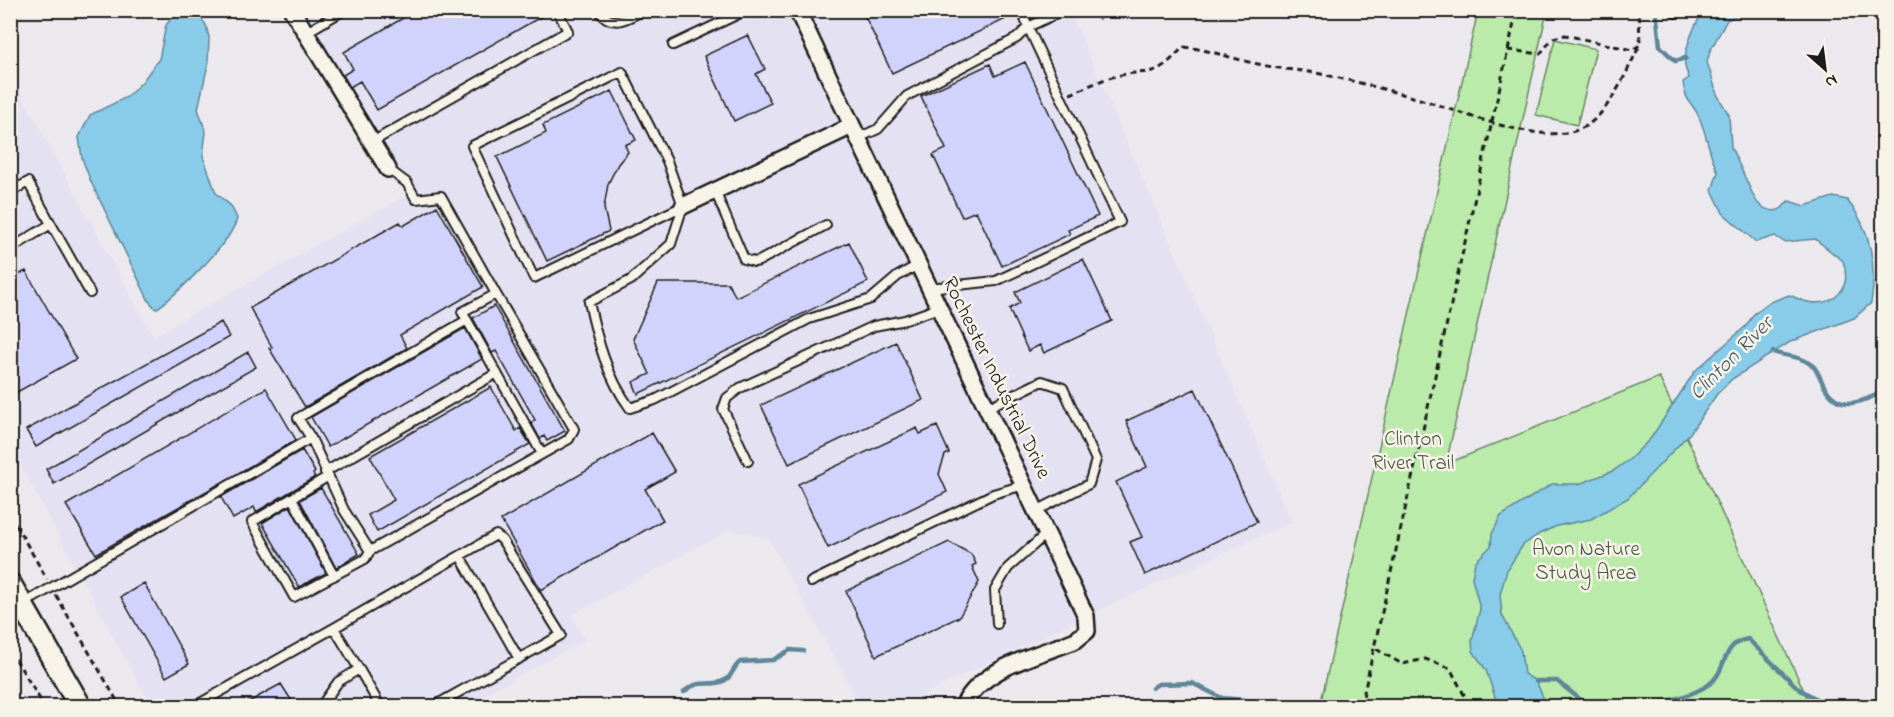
<svg xmlns="http://www.w3.org/2000/svg" width="1894" height="717" viewBox="0 0 1894 717" font-family="'Indie Flower',sans-serif">
<style>
.built{fill:#e4e2f2}
.green{fill:#baebaa;stroke:#6b8463;stroke-width:1.5}
.water{fill:#89ccea;stroke:#5d8698;stroke-width:1.5}
.lines{fill:none;stroke-linecap:round;stroke-linejoin:round}
.stream{stroke:#5d8698;stroke-width:4.5}
.building{fill:#d1d3fc;stroke:#1c1c1c;stroke-width:1.5}
.lane-casing{stroke:#1c1c1c;stroke-width:12}
.street-casing{stroke:#1c1c1c;stroke-width:20}
.secondary-casing{stroke:#1c1c1c;stroke-width:26}
.path{stroke:#1c1c1c;stroke-width:3;stroke-dasharray:6 4.5;stroke-linecap:butt}
.lane{stroke:#f7f3e8;stroke-width:8}
.street{stroke:#f7f3e8;stroke-width:15}
.secondary{stroke:#f7f3e8;stroke-width:21}
.labels{text-anchor:middle;dominant-baseline:central;stroke-width:5;stroke-linejoin:round;paint-order:stroke}
.street-label{font-size:21px;fill:#1c1c1c;stroke:#f7f3e8}
.park-label{font-size:21px;fill:#4b5a47;stroke:#f7f3e8}
.water-label{font-size:22px;font-style:italic;fill:#425a64;stroke:#f7f3e8}
</style>
<rect width="100%" height="100%" fill="#ece9ee"/>
<filter id="ink" filterUnits="userSpaceOnUse"><feTurbulence type="fractalNoise" baseFrequency=".0167" numOctaves="2"/><feDisplacementMap in="SourceGraphic" scale="12" xChannelSelector="R" yChannelSelector="G"/><feConvolveMatrix kernelMatrix="1 2 1 2 8 2 1 2 1" color-interpolation-filters="sRGB"/></filter>
<g filter="url(#ink)">
<!-- built -->
<path class="built" d="M304,11H1070L1292,522L1086,616L900,706H861L768,538L730,530L572,615L585,640L464,706H151L11,448L10,73L153,336L412,192Z"/>
<!-- green -->
<path class="green" d="M1478,11H1547L1446,464L1659,377L1811,706H1320Z
M1555,39L1596,49L1577,125L1536,115Z"/>
<!-- water -->
<path class="water" d="M178,11H196L206,25L209,37L208,64L198,109L206,132L203,156L216,193L231,206L237,218C233,241 176,295 156,309L149,301L91,182L82,158L79,137L90,115L127,97L142,82L159,59L166,25Z
M1704,11H1747L1727,20L1710,51L1707,62L1717,94L1729,115L1731,147L1755,199C1759,207 1773,215 1782,208C1784,206 1786,202 1789,201L1805,206L1833,197L1847,200C1871,228 1877,267 1871,303L1854,318L1790,342L1732,379L1717,394L1690,433L1628,498L1591,519L1557,526L1541,533L1523,545L1507,570L1500,594L1502,615L1521,651L1524,674L1536,681L1547,706H1498L1486,670L1473,651L1472,641L1480,609L1472,578L1475,562L1491,546L1492,534L1501,516L1552,484H1579L1613,471L1630,459L1651,438L1695,371L1746,326L1754,314L1768,303L1789,295C1795,297 1801,301 1808,302C1836,307 1852,287 1843,261L1815,239L1784,242L1775,236L1756,242L1723,213L1712,190L1718,172C1709,154 1707,135 1699,117C1693,102 1686,105 1683,82L1689,78C1688,74 1685,69 1685,65C1683,51 1696,21 1704,11Z"/>
<g class="lines">
<!-- stream -->
<path class="stream" d="M1656,10L1660,46L1675,61L1686,58
M1773,352C1786,357 1800,355 1812,365C1819,371 1821,382 1826,389C1841,413 1865,401 1884,391
M1536,681H1557L1581,700L1610,706
M1152,688L1158,684L1192,683L1222,698L1244,700L1256,706
M684,692C698,679 706,686 721,682C733,678 732,668 740,662L773,660L790,650L803,651
M1009,701L1090,706
M1646,706C1666,701 1690,697 1708,685C1728,672 1720,643 1748,639L1799,689L1829,706
M1862,706L1870,702L1884,703"/>
</g>
<!-- building -->
<path class="building" d="M417,10H551V11L377,110L360,81L350,87L343,75L353,69L344,52Z
M862,10H1002L1006,19L892,73Z
M748,35L765,69L756,74L771,103L734,121L704,56Z
M1025,62L1098,216L1068,230L1070,234L1002,266L976,211L962,217L933,155L946,149L921,96L990,64L995,76Z
M612,91L636,140L625,145L628,152L618,164L608,184L604,208L609,231L547,261L497,157L546,133L543,125Z
M437,206L483,287L400,335L407,348L305,407L269,348L272,347L250,308L400,222L403,226Z
M849,242L868,282L638,394L633,382L650,374L633,339L658,283H728L736,297Z
M1083,259L1112,321L1044,353L1040,345L1028,351L1009,309L1020,303L1015,292Z
M26,271L76,359L10,396V279Z
M494,306L565,431L547,441L544,436L540,439L531,422L535,420L496,351L492,353L473,318Z
M221,322L229,337L36,447L26,430Z
M465,328L482,359L328,447L311,417Z
M896,342L923,400L789,464L761,405Z
M248,352L256,367L54,484L46,469Z
M491,387L516,431L520,428L530,444L377,532L368,515L394,500L370,456Z
M266,388L296,440L96,554L66,505Z
M1195,389L1257,522L1145,575L1130,542L1142,537L1116,482L1147,467L1126,421Z
M937,426L949,453L945,455L939,474L947,492L828,548L798,484L917,428L920,434Z
M652,433L675,472L645,489L663,520L541,590L501,520Z
M302,450L315,472L313,474L315,477L256,512L254,507L233,519L221,497Z
M321,488L359,554L336,568L300,500Z
M290,506L326,573L299,587L262,523Z
M949,542L971,554L976,564L972,566L979,582L959,617L876,656L846,591Z
M144,583L189,664L166,677L121,597Z
M281,684L295,706H242L268,691Z"/>
<g class="lines">
<defs>
<path id="lane" d="M598,10C612,29 627,19 644,10
M1674,10L1675,13
M305,33L344,10
M673,45L747,10
M858,138L878,129L907,96L1017,38L1028,27L1022,10
M372,142L568,31L557,10
M715,191L744,259L754,262L759,261L826,225
M10,192L28,182L51,224L10,249
M683,206L534,278L472,146L622,72L667,161L683,206L671,244L631,280L589,302C597,339 607,377 630,408L655,400L809,319L871,299L898,276L918,265
M51,224L90,293
M929,288L996,281L1120,222L1028,27L1064,10
M467,320L541,452
M987,408L1042,381L1063,388L1096,460L1089,484L1036,511
M311,438L344,510L370,551
M748,461L723,409L727,398L740,388L874,326L905,320L939,308
M325,472L497,373
M327,477L252,522L294,597L365,559L370,551L569,439L574,429L496,294
M292,498L334,576
M460,556L519,659
M811,582L993,494L1024,485
M23,604L311,438L298,418L467,320L462,312L496,294L441,196L416,199L407,183L388,169
M997,624L995,590L1008,568L1047,533
M334,628L496,535L502,540L561,635L434,706
M359,669L380,706
M195,706L334,628L359,669L338,682L321,706"/>
<path id="street" d="M292,10L388,169
M797,10L1086,616L1087,631L1076,640C1037,656 983,666 963,706
M683,206L852,126"/>
<path id="secondary" d="M10,584L80,706"/>
</defs>
<!-- lane casing -->
<use href="#lane" class="lane-casing"/>
<!-- street casing -->
<use href="#street" class="street-casing"/>
<!-- secondary casing -->
<use href="#secondary" class="secondary-casing"/>
<!-- path -->
<path class="path" d="M1078,10L1099,18L1109,10
M1508,10L1516,14
M1508,50L1540,54L1553,38L1565,35L1632,50L1640,45L1639,10
M1070,94C1083,89 1096,82 1109,78C1148,66 1151,84 1183,47C1209,49 1232,59 1258,64C1278,69 1300,70 1321,74C1350,80 1380,88 1409,96C1452,107 1543,150 1584,127C1610,113 1627,70 1640,45
M10,515L47,579
M56,595L120,706
M1376,649L1402,664L1425,659L1450,668L1470,706
M10,650L44,706
M1361,706L1517,10"/>
<!-- lane -->
<use href="#lane" class="lane"/>
<!-- street -->
<use href="#street" class="street"/>
<!-- secondary -->
<use href="#secondary" class="secondary"/>
</g>
</g>
<g class="labels">
<!-- street labels -->
<g class="street-label">
<text transform="translate(996 378) rotate(64)">Rochester Industrial Drive</text>
</g>
<!-- park labels -->
<g class="park-label">
<text x="1413" y="440">Clinton<tspan x="1413" dy="24">River Trail</tspan></text>
<text x="1586" y="550">Avon Nature<tspan x="1586" dy="24">Study Area</tspan></text>
</g>
<!-- water labels -->
<g class="water-label">
<text transform="translate(1732 359) rotate(-45)">Clinton River</text>
</g>
</g>
<!-- margin -->
<rect width="1894" height="717" fill="none" stroke="#f7f3e8" stroke-width="36"/>
<rect x="18" y="18" width="1858" height="681" fill="none" stroke="#1c1c1c" stroke-width="2" filter="url(#ink)"/>
<!-- north arrow -->
<g transform="translate(1825 69) rotate(152)" stroke="#f7f3e8" stroke-width="4.5" paint-order="stroke">
<path d="M0-4.5L10 22L0 15L-10 22Z" fill="#1c1c1c"/>
<text y="-9" font-size="16" font-weight="bold" text-anchor="middle" fill="#1c1c1c">N</text>
</g>
</svg>
